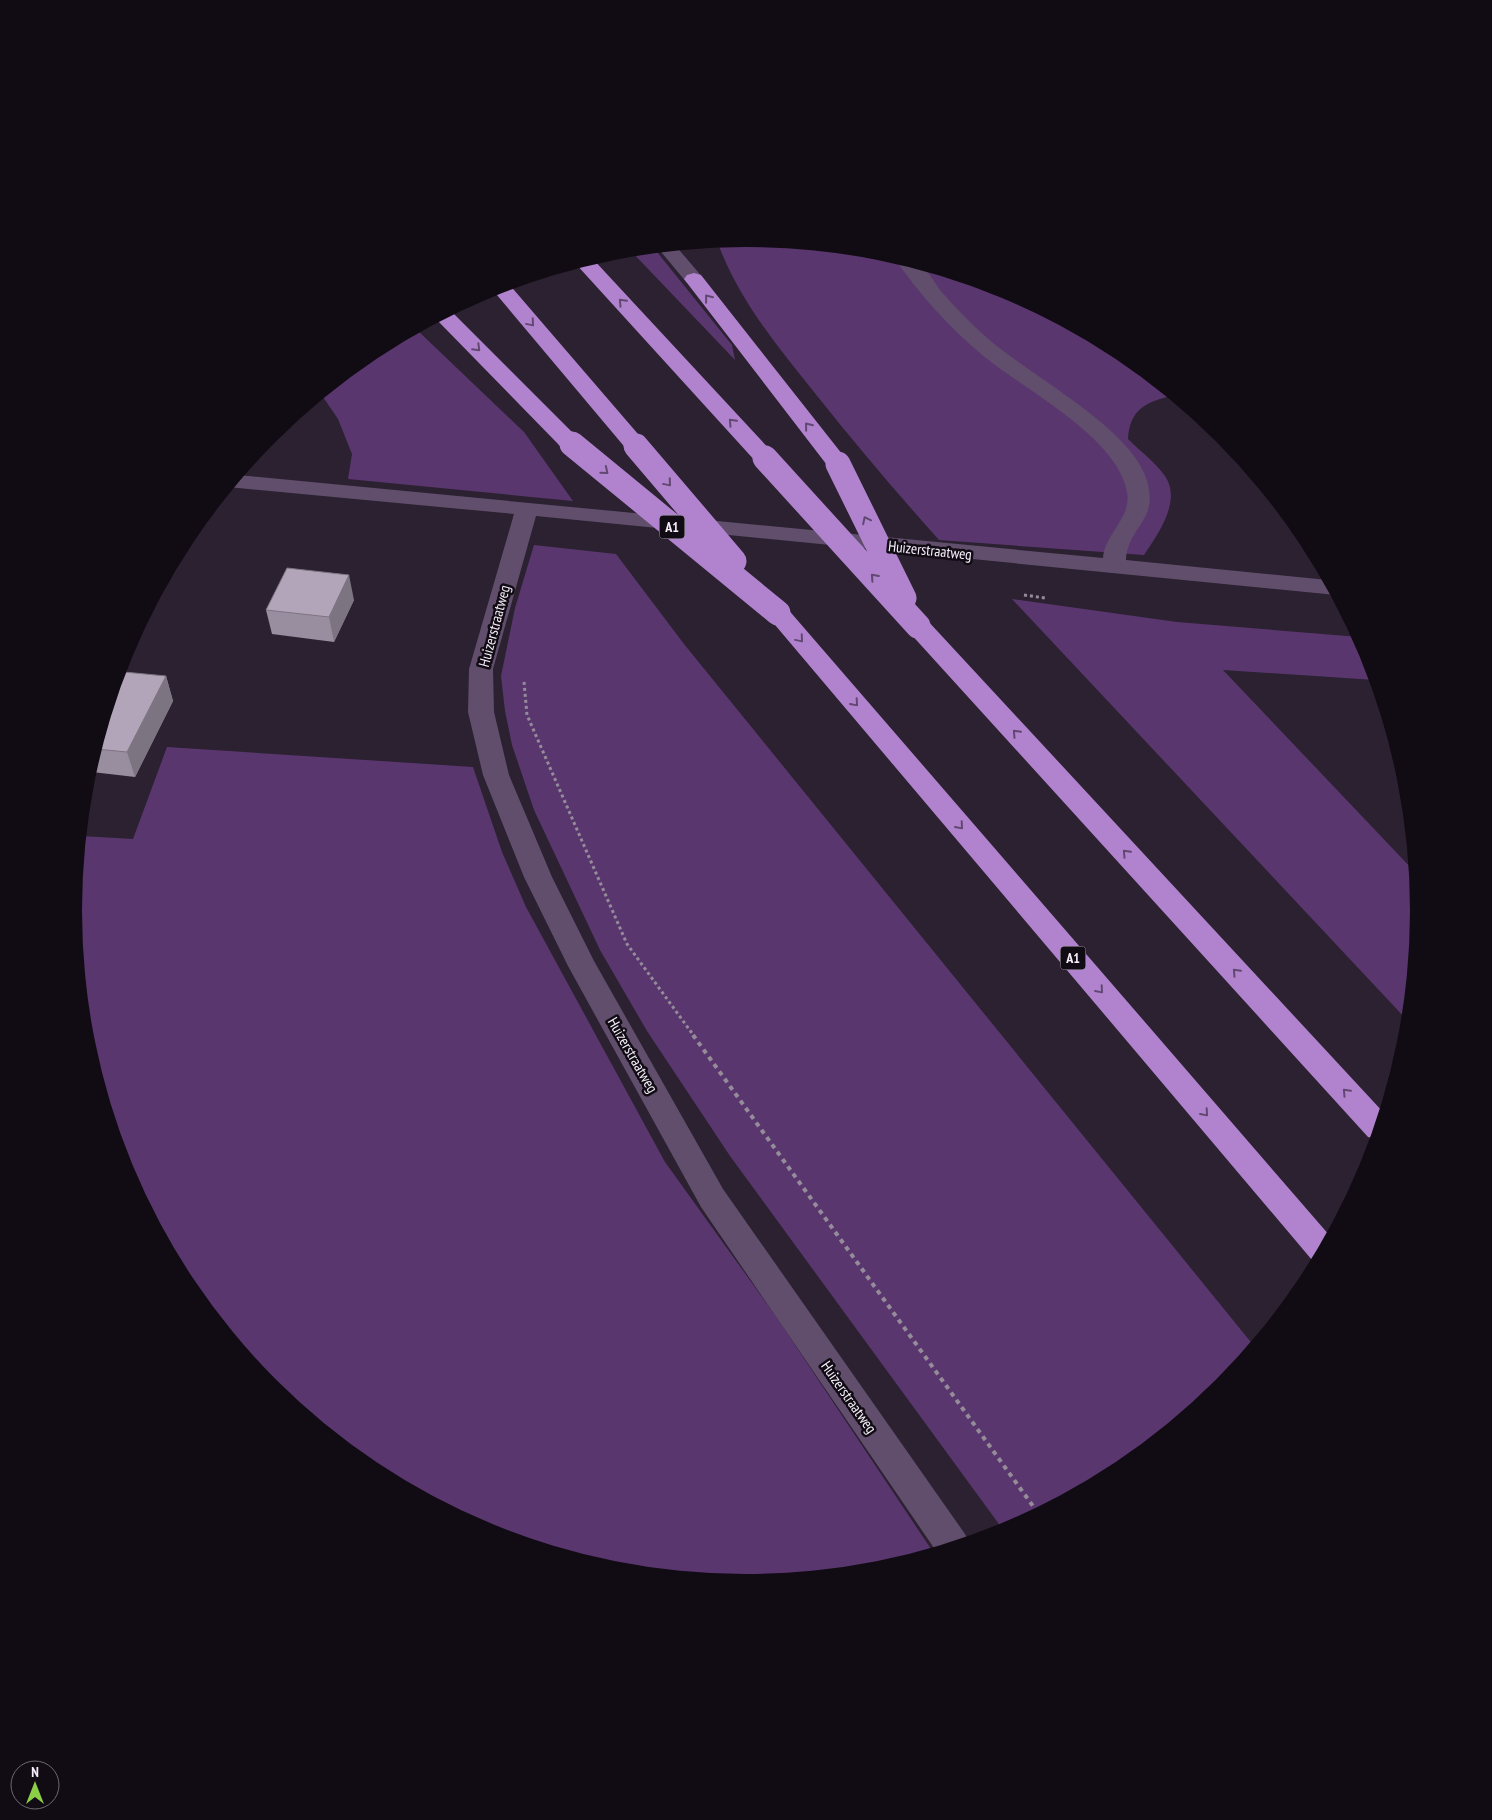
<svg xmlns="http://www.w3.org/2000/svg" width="1492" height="1820" viewBox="0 0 1492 1820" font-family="'PT Sans Narrow',sans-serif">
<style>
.green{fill:#5a366f}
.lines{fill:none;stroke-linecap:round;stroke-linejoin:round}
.path-far1{stroke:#958c9a;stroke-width:3;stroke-dasharray:3 3;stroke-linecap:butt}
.path{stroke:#958c9a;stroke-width:4;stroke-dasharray:4.5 4.5;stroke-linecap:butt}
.minor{fill:#604e6c;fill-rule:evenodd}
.highway{fill:#b183ce;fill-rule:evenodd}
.highway-bridge-far1{stroke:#b183ce;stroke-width:19}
.highway-bridge{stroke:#b183ce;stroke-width:25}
.wall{fill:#998ea0}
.shaded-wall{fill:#7d7482}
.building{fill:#b2a5ba;stroke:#7d7482}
.oneway{stroke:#614871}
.labels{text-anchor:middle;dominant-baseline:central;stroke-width:5;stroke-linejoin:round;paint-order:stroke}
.shield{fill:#110c14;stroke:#b1abb6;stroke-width:1}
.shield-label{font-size:14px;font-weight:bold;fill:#f6effb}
.street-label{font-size:15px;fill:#f6effb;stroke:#110c14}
</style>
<rect width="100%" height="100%" fill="#2b2131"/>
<!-- green -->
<path class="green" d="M746,238L877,251L1004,289L1120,351L1174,395C1147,402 1130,408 1128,439C1140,451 1155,462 1165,476C1182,501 1158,534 1144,555L939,540C897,493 857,446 818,397C778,347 739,301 717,241Z
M653,247L732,345L735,360L629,249Z
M415,328L524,432L573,501L348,479L352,454L338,419L321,394L373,351Z
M534,545L616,554L684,644L1254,1346L1221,1386L1119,1469L1004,1531L730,1156L647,1031L600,950L534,810L512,745L505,711L501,676L515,608Z
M1012,599L1177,622L1359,637L1367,653L1375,680L1223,670L1414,871L1418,910L1407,1020Z
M167,747L473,767L502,852L526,907L665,1162L775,1315L933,1552L877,1569L746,1582L615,1569L488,1531L372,1469L270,1385L187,1283L125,1167L87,1041L74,910L81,836L133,839Z"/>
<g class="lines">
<!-- path-far1 -->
<path class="path-far1" d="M1024,595L1045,598
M524,682L527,715L627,944L694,1036"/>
<!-- path -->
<path class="path" d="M693,1035L1038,1513"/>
<!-- minor -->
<path class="minor" d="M675,245L704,279L701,283H687L657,247Z
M897,257C903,259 913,260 919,263C927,269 934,282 940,290C954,306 969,322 985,336C1027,374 1125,424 1145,475C1162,521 1128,524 1126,560L1328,580L1336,595L536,516L493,669L494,712L509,775L552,877L594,961L723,1189L965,1534L969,1542L936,1551L701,1207L568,966L524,877L483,775L468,712L469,669L514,514L228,487L238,475L1103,558C1105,533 1132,518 1127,492C1118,437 1023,389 981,354C949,327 919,294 895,259Z"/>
<!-- highway -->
<path class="highway" d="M592,258L773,453L776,458L773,463L765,465L757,463L575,263Z
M694,273L701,275L846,459L849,464L846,469L838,471L830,469L684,279L687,275Z
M508,283L644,441L647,446L644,451L636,453L628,451L491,288Z
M450,310L575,435L578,440L575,445L567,447L559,445L435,318Z
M778,605L786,607L1330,1236L1317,1261L1312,1260L770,619L766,613L770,607Z
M918,618L927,620L1384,1113L1376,1139L1368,1137L909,632L906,626L909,620Z"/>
<!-- highway-bridge-far1 -->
<path class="highway-bridge-far1" d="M567,440L574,446"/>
<!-- highway-bridge -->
<path class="highway-bridge" d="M572,444L778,613
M636,446L734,561
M765,458L918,626
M838,464L904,598"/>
</g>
<!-- wall -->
<path class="wall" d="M354,600L334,642L272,634L266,610Z
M166,676L173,701L135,777L92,772L90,767L113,694Z"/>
<!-- shaded-wall -->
<path class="shaded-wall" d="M349,575L354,600L334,642L329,617Z
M166,676L173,701L135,777L127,752Z"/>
<!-- building -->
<path class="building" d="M287,568L349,575L329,617L266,610Z
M124,672L166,676L127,752L96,749L113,694Z"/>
<!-- one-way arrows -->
<defs><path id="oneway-chevron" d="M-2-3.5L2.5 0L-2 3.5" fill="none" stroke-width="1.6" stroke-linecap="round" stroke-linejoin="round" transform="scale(1.25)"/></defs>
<g class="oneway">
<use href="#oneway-chevron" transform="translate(708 298) rotate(-128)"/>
<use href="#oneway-chevron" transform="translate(622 302) rotate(-133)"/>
<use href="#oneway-chevron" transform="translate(531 323) rotate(50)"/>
<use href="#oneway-chevron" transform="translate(477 348) rotate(45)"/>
<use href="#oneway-chevron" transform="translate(732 422) rotate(-133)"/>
<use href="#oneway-chevron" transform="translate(808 426) rotate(-129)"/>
<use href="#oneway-chevron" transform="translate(605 471) rotate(39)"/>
<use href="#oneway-chevron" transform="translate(668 483) rotate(50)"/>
<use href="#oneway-chevron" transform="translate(866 520) rotate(-116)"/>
<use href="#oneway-chevron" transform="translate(874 577) rotate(-132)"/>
<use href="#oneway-chevron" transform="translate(800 639) rotate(50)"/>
<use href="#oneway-chevron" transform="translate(855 703) rotate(49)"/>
<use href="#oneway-chevron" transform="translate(1016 733) rotate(-133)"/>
<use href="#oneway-chevron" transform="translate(960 826) rotate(49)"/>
<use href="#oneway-chevron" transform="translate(1126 853) rotate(-133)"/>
<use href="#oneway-chevron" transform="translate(1236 972) rotate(-133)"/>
<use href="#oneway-chevron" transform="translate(1100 990) rotate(49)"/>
<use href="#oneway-chevron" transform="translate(1346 1092) rotate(-133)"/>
<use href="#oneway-chevron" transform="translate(1205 1113) rotate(49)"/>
</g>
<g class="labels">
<!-- shield labels -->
<g class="shield">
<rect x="659.5" y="515.5" width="25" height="23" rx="4"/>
<rect x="1060.5" y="946.5" width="25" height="23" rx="4"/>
</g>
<g class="shield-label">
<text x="672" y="527">A1</text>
<text x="1073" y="958">A1</text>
</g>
<!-- street labels -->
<g class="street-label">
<text transform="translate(930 550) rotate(6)">Huizerstraatweg</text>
<text transform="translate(494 626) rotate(-75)">Huizerstraatweg</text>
<text transform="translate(633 1055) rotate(60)">Huizerstraatweg</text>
<text transform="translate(849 1397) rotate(55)">Huizerstraatweg</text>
</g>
</g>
<!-- crop -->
<path d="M0 0H1492V1820H0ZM745 247H747A663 663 0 0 1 1410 910V911A663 663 0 0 1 747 1574H745A663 663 0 0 1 82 911V910A663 663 0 0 1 745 247Z" fill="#110c14" fill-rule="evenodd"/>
<!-- north arrow -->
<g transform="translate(35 1785)"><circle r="24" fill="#110c14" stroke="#6d6770"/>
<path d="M0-4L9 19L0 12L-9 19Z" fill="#8cce46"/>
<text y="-8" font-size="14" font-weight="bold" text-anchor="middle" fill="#f6effb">N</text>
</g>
</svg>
